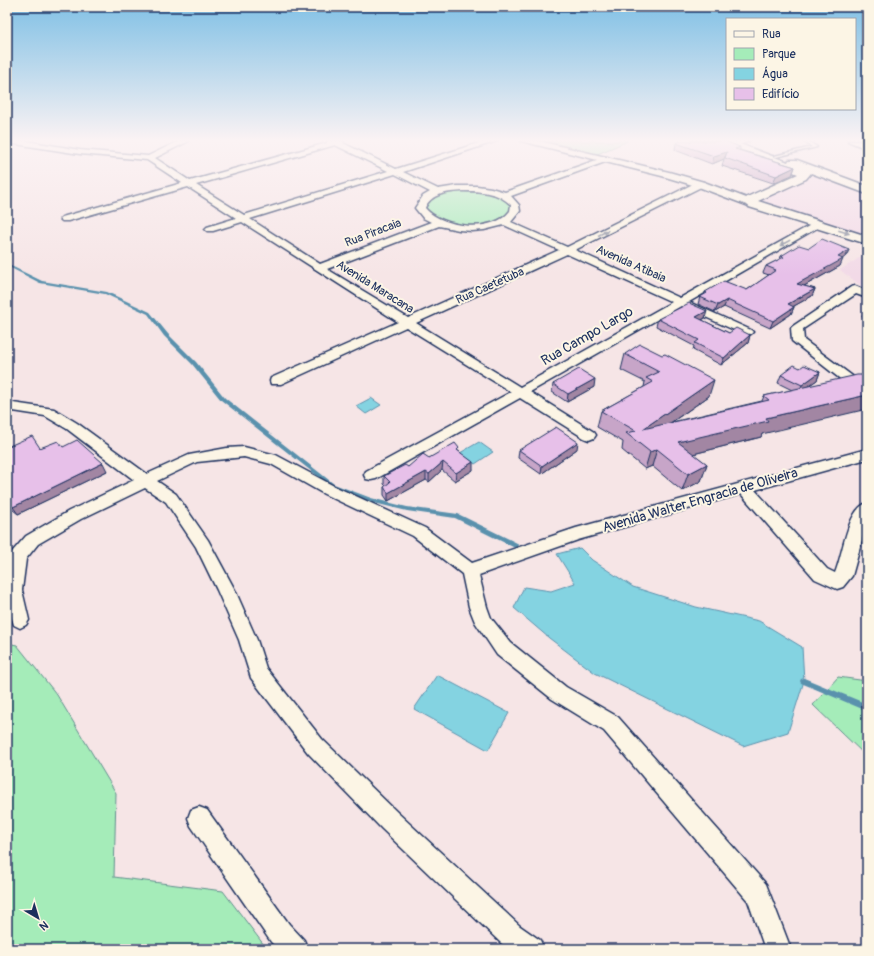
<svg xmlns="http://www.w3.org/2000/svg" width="874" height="956" viewBox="0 0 874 956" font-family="Pangolin,sans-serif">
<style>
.built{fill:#f2dae7}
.green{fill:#a5ecb9;stroke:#608e8c}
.water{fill:#84d3e1;stroke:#5a91ad}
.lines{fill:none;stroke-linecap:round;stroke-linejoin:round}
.stream{fill:#5a91ad;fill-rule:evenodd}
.service-casing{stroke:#1b2f5e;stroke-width:3}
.minor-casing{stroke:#1b2f5e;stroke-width:3}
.tertiary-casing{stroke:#1b2f5e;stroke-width:3}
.secondary-casing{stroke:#1b2f5e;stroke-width:3}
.service{fill:#fcf5e5;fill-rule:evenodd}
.minor{fill:#fcf5e5;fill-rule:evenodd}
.tertiary{fill:#fcf5e5;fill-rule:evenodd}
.secondary{fill:#fcf5e5;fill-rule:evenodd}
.wall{fill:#c7a5c8;stroke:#1b2f5e}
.shaded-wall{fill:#a286a3;stroke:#1b2f5e}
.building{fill:#e7c0e9;stroke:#1b2f5e}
.oneway{fill:#8c92a2}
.labels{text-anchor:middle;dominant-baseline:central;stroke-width:4;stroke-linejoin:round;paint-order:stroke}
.far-street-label{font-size:12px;fill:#1b2f5e;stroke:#fcf5e5}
.street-label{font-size:14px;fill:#1b2f5e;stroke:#fcf5e5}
</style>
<rect width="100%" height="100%" fill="#f6e5e6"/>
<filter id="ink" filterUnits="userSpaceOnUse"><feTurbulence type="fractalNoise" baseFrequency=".025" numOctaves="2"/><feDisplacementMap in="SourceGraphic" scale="8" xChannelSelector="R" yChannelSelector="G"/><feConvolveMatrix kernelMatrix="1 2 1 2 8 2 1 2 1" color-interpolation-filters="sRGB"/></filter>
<g filter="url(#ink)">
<!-- built -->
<path class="built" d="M812,176H831L867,191V240L753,204L784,184Z
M867,253V290L840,270Z"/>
<!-- green -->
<path class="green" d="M534,141H628L595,155Z
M449,189L490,190L515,205L510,217L489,226L458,227L424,214L422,202Z
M7,643L17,645L57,695L116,793L114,877L223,891L267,949H7Z
M838,677L867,681V757L813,705Z"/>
<!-- water -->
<path class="water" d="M371,398L381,405L366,414L356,406Z
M479,442L493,452L475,464L460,453Z
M580,548L592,560L633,587L696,607L759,621L802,647L804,681L788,732L743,746L595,673L549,638L514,608L524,587L551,591L575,583L557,554Z
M437,675L509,713L488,750L414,709Z"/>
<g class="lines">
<!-- stream -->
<path class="stream" d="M7,264L42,281L107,292L150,312L168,334L196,362L225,398L334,484L371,498L407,507L458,514L517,543L518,545L517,547H513L455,518L407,511L370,502L330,486L221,400L192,364L164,336L148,314L105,294L40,283L7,266Z
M804,678L867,704V711L801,683L800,681L801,679Z"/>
<defs>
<path id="service" d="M808,141L817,147L776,157L774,156L812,147L803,141Z"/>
<path id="minor" d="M7,141H27L80,150L148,156L179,141H189L155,158L190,181L327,143V141H344L343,143L396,169L485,141H497L403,172L438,189L457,186H477L491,188L505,192L605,157H608V161L511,196L519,205L520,211L511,222L567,247L697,182H703L704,184L703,186L575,250L680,298L816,222L819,221L824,224L689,302L751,330L753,332L751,334H743L681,306L530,392L594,432L596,435L594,438L589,440L584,438L520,398L376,479L371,480L366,479L364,475L366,471L511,392L406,327L281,384H271L270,381L271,378L398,322L242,222L213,231H207L205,229L207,227L236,218L188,187L68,221H62L60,219L62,217L182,183L147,160L80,154L9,143ZM335,145L388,171L244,215L196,185ZM395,174L430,192L423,196L415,208L423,218L431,222L320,264L250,219ZM463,191C481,191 498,192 511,205L510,211C493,234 442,228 425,208C431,193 449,192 463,191ZM504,225L559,250L408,318L327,269L439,226L459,230L472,231L484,230ZM567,254L672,302L520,387L416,323Z
M736,141H749L739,145H736Z
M848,141H859L867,144V149Z
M855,286L867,291V298L856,294L803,329L804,340L867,387V397L862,396L792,341L791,328L793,326L851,287Z
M13,403L54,409L77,423L147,474L189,455L227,448L244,447L276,455L334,486L425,528L472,563L576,528L867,449V459L755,490L827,569L835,573C843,555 847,509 867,503V522L852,576L843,587L837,589L815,579L741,494L578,540L479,575L487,607L491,618L511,643L566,687L618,717L766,884L791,949H765L748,901L604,731L552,699L497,655L475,622L469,607L462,574L413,536L324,494L271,464L244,457L197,462L157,481L176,494L208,540L235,590L257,640L266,668L322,739L398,813L520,926L540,940L544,949H509L502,944L382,829L308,753L251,678L239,640L217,590L196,547L166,502L145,488L81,519L38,544L26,559L22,590L29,620L26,625L20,628L14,625L7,602V573L10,557L12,552L26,536L69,511L134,480L67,429L45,416L13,411L7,412V404Z
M199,807L207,810L289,924L304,940L308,949H278L271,942L191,826L188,818L191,810Z"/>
<path id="tertiary" d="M521,141H539L669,172L704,182L757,202L758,204L753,207L749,206L696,186L662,176Z"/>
<path id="secondary" d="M716,141H732L788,162L789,160H797L867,186V194L811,173L806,179L758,201L867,236V244L749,207L745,200L747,197L798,174Z"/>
</defs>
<!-- service casing -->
<use href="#service" class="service-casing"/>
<!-- minor casing -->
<use href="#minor" class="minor-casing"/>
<!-- tertiary casing -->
<use href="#tertiary" class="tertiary-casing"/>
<!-- secondary casing -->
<use href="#secondary" class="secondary-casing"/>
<!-- service -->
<use href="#service" class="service"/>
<!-- minor -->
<use href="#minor" class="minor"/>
<!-- tertiary -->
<use href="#tertiary" class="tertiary"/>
<!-- secondary -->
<use href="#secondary" class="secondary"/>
</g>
<!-- wall -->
<path class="wall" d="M676,143L740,147V150L795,167L792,175L773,183L722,166L724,159L712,164L675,150Z
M809,248L849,250L846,256L842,259L840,266L804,286L815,289L812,296L794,306V307L791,314L770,328L724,307L715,312L698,304L700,297L704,295L705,292L747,290L769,275L763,273L766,266L780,259L781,256Z
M867,305V319L862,316Z
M705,318L702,320L729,333L750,335L748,343L721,365L693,350L694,346L656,326L658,319Z
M625,354L709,396L672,422L762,401L764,396L792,390L778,383L781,375L800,368L820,372L817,380L808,386L762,434L761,437L693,454L707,464L701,481L682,491L652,466L645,469L622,450L623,442L597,427L601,411L644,387L645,382L621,370Z
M553,384L594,387L567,402L552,392Z
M7,447L40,448L63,447L107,471L18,514L7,505Z
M577,449L541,474L518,458L519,450Z
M459,451L473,470L455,481L442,470L429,482L426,480L388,501L384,495V487L386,486L384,484V476L408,467L429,458Z"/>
<!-- shaded-wall -->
<path class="shaded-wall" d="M727,152L724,159L712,164L714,156Z
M795,167L792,175L773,183L776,176Z
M849,250L846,256L841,260L843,259L840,266L795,291L797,284L838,257Z
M815,289L812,296L785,311L788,304Z
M727,300L724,307L715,312L718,305Z
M794,307L791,314L770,328L773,321Z
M707,311L705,318L694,324L696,317Z
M750,335L748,343L721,365L724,358Z
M820,372L817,380L798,393L802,385Z
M595,379L594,387L567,402L568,394Z
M714,380L709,396L640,444L643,429Z
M867,395V409L762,434L761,437L673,459L678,442L766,418Z
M578,442L577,449L541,474L542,466Z
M657,449L652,466L645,469L650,452Z
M443,462L442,470L429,482V474Z
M473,462V470L455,481L456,473Z
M103,463L107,471L18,514L13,507Z
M707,464L701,481L682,491L688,474Z
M426,472V480L388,501V493Z"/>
<!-- building -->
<path class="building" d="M681,141H725L740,147L735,149L795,167L776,176L725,158L727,152L714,156L676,143Z
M822,239L849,250L838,257L843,259L797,284L815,289L788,304L794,307L773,321L727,300L718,305L700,297L707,293L705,292L724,281L747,290L776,270L766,266L784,257L781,256L799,245L809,248Z
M689,303L707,311L696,317L729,333L736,328L750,335L724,358L695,343L699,340L658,319Z
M640,344L662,355L665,354L714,380L643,429L769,400L764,396L857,375H862L867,379V395L766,418L768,421L678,442L707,464L688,474L657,449L650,452L626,433L636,431L601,411L653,382L646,378L659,372L625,354Z
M794,365L800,368L804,365L820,372L802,385L781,375Z
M579,369L595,379L568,394L553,384Z
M556,427L578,442L542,466L519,450Z
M32,436L40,448L58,441L63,447L77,440L103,463L13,507L7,501V447Z
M455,443L459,448L457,450L473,462L456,473L443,462L429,474L426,472L388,493L384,487L390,482L384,476L405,465L408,467L423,454L429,458Z"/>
<!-- one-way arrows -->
<defs><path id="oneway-solid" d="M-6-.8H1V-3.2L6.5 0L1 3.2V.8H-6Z"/></defs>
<g class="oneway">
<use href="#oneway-solid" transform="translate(844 232) rotate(18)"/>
<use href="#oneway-solid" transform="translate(603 233) rotate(-27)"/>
<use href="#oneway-solid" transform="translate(785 243) rotate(151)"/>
</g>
</g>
<!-- sky -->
<linearGradient id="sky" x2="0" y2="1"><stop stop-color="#80c0e5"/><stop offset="0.51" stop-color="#fbf3f4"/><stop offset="1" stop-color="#fbf3f4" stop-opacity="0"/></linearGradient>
<rect width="874" height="275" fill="url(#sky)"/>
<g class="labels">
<!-- far-street labels -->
<g class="far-street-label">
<text transform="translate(373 233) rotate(-21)">Rua Piracaia</text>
<text transform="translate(631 264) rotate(24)">Avenida Atibaia</text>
<text transform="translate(490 286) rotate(-24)">Rua Caetetuba</text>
<text transform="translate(375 287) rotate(32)">Avenida Maracana</text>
</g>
<!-- street labels -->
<g class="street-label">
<text transform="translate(587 336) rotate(-30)">Rua Campo Largo</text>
<text transform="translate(700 500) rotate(-16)">Avenida Walter Engracia de Oliveira</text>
</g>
</g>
<!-- margin -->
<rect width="874" height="956" fill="none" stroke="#fcf5e5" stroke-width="24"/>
<rect x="12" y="12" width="850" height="932" fill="none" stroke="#1b2f5e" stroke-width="1.5" filter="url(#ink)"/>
<!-- legend -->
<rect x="726" y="18" width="130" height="92" fill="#fcf5e5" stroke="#a2a6af"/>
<rect x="734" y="31" width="20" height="6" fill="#fcf5e5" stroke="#a2a6af"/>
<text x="762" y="38" font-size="12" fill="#1b2f5e">Rua</text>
<rect x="734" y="48" width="20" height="12" fill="#a5ecb9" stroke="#a2a6af"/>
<text x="762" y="58" font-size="12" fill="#1b2f5e">Parque</text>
<rect x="734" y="68" width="20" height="12" fill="#84d3e1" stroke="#a2a6af"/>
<text x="762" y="78" font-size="12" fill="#1b2f5e">Água</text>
<rect x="734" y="88" width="20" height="12" fill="#e7c0e9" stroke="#a2a6af"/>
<text x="762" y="98" font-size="12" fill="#1b2f5e">Edifício</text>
<!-- north arrow -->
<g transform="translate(38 918) rotate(142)" stroke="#fcf5e5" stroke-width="3" paint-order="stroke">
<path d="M0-3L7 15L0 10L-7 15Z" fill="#1b2f5e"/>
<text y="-6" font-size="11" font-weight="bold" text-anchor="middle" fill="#1b2f5e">N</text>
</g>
</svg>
